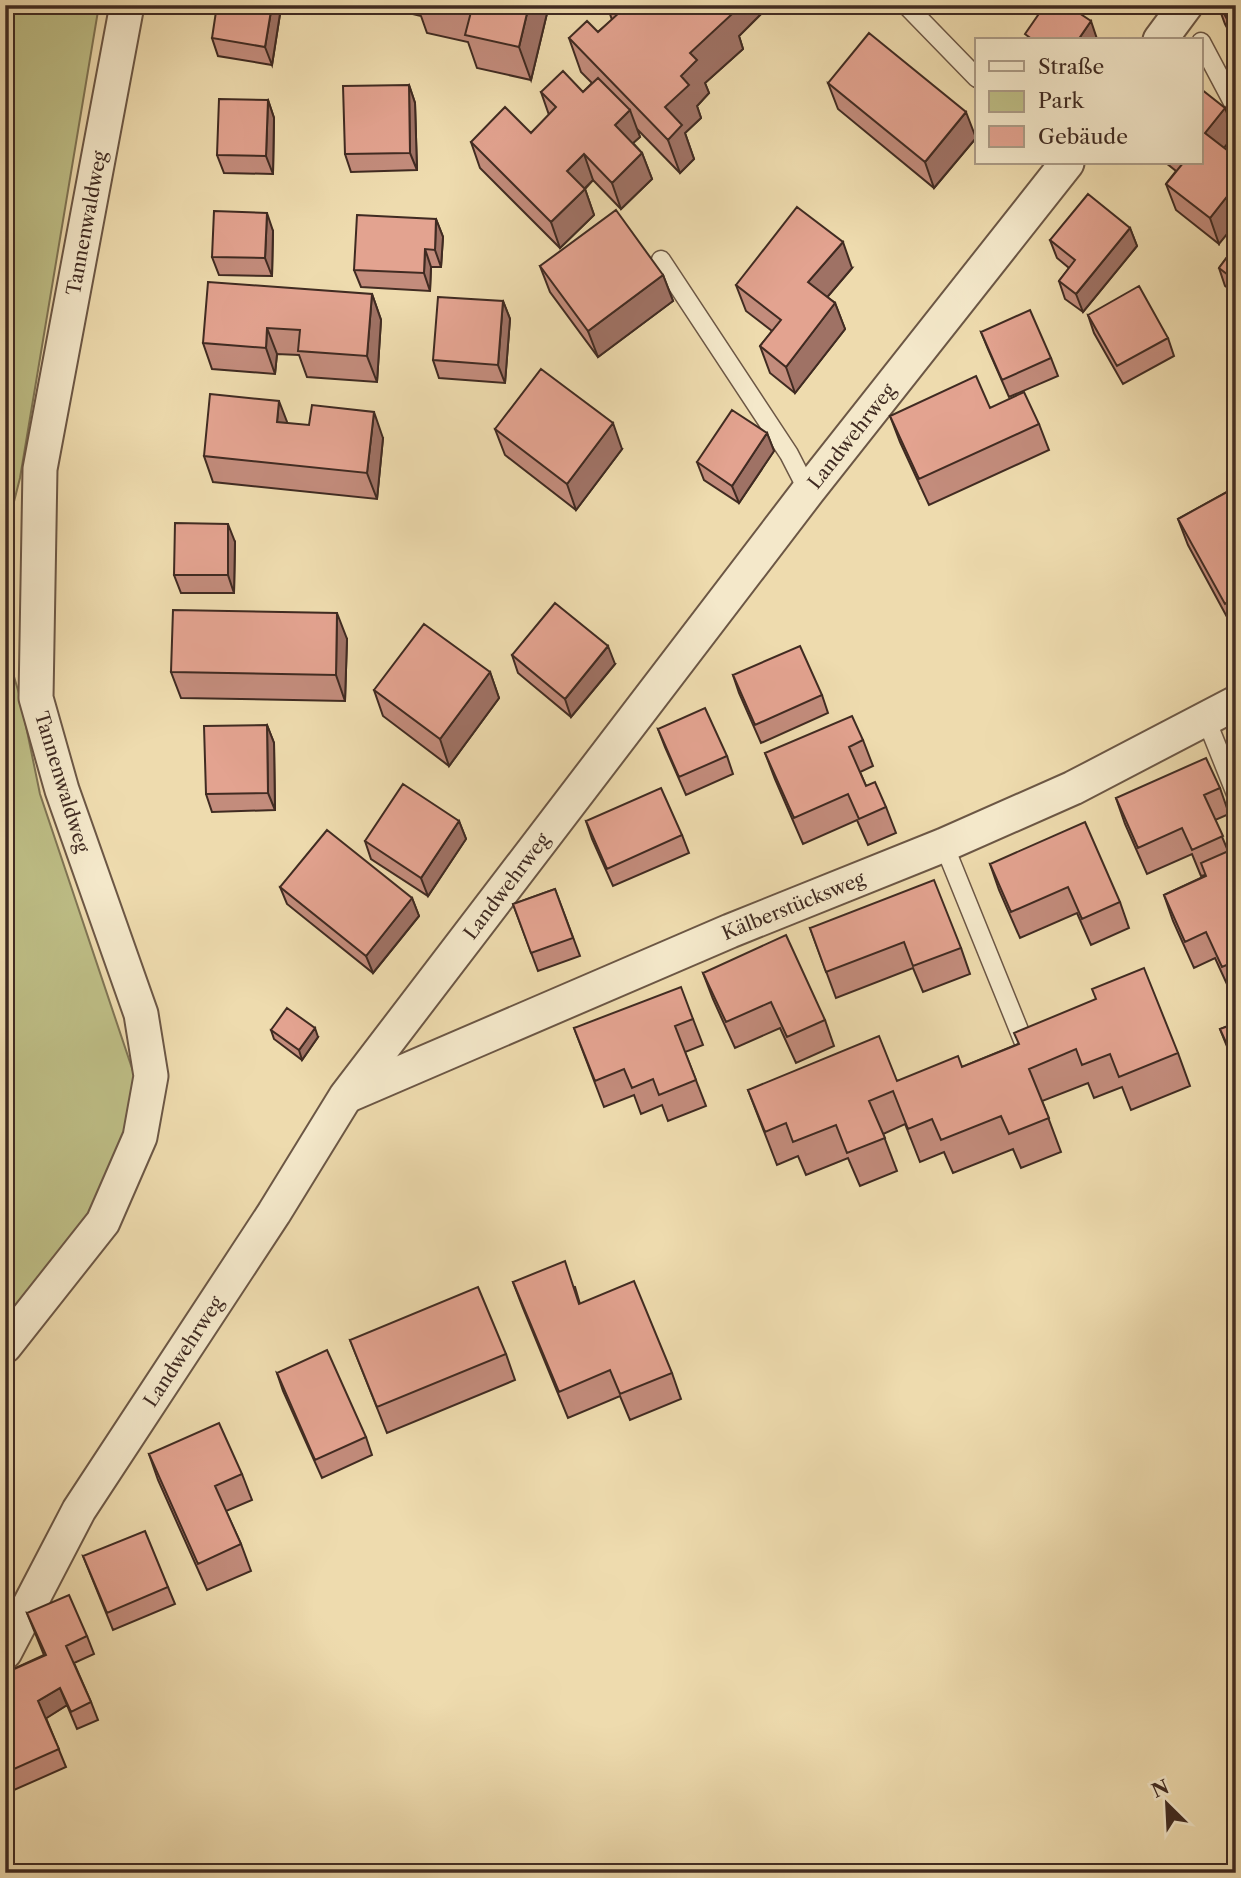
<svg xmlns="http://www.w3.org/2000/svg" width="1241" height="1878" viewBox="0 0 1241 1878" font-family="'Libre Caslon Text',serif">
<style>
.green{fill:#bebe86;stroke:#7f7454;stroke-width:2}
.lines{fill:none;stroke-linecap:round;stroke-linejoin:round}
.service-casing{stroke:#6c5745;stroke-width:21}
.minor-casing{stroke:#6c5745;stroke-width:37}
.service{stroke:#f4e8ca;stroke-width:18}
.minor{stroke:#f4e8ca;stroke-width:33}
.wall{fill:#c38c7c;stroke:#402b22;stroke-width:2}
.shaded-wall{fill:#9f7265;stroke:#402b22;stroke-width:2}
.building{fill:#e3a390;stroke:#402b22;stroke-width:2}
.labels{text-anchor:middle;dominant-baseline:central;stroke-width:5;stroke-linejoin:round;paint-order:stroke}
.street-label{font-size:19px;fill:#402b22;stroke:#f4e8ca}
</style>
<rect width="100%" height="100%" fill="#eedbae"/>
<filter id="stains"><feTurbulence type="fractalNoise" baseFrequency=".00286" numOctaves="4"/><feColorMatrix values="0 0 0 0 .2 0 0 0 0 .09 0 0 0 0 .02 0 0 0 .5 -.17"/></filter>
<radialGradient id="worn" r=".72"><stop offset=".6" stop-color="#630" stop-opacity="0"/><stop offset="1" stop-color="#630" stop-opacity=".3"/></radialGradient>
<!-- green -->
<path class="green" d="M5,5H99L20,478L5,537Z
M5,646L20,697L40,794L142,1098L101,1219L5,1340Z"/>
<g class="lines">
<defs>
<path id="service" d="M906,5L977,78
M1201,42L1236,108
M661,260L789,454L808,491
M1206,719L1236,794
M944,845L1025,1045"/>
<g id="minor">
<path d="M1160,40L1186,5"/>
<path id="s1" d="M349,1095L730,931L944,845L1073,788L1236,703"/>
<path id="s2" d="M5,1346L103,1222L140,1137L151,1076L141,1014L62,790L36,698L40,469L127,5"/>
<path id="s3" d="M5,1652L79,1510L274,1213L346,1096L808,491L1067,163"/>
</g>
</defs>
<!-- service casing -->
<use href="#service" class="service-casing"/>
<!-- minor casing -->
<use href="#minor" class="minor-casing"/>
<!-- service -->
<use href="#service" class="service"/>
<!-- minor -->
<use href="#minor" class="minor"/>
</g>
<!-- wall -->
<path class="wall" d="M375,5H549L531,80L477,68L468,42L427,33L421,16Z
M607,5H766L767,8L739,36L743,49L705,83L709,93L697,106L701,118L685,133L694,159L680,173L637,129L640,137L633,143L642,153L652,179L621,209L593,180L585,189L594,215L560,248L480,168L471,142L531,133L549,115L541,92H583L592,83L581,72L569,38L598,32L612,20Z
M1218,5H1236V44L1225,24Z
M280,14L272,65L218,56L212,38Z
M828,83L976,138L934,188L838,109Z
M409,85L415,103L417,170L351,172L345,154Z
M268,100L274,118L273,174L224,173L217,155Z
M1225,108L1235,134L1224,148L1219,244L1176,210L1166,184L1176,171L1166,163H1201Z
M436,219L443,237L441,267H431L430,291L361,287L354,270Z
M1130,228L1137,246L1083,312L1065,299L1059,281L1069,268L1057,258L1050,240Z
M273,231L272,276L219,275L212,257Z
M1236,245V294L1225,286L1219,268Z
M540,266L663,275L673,301L598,357L550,292Z
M852,268L827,297L835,303L845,329L795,393L770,373L760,346L772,331L746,311L736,285Z
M372,294L381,320L377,382L307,377L299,355L277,354L275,374L212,369L203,343Z
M503,301L510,319L505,383L439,378L433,360Z
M1088,315L1168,338L1174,356L1123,384L1094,333Z
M981,332L1051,358L1058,376L1009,397L988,349Z
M990,408L1039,424L1049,450L929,505L900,442L890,416Z
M495,429L622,449L576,510L505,455Z
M767,433L774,451L739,503L704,480L697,462Z
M383,438L377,499L213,482L204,456Z
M1236,487V629L1234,630L1188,545L1178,519Z
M235,542L234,593H181L174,575Z
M347,639L345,701L181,698L171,672Z
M512,655L615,664L571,717L518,673Z
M490,672L499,698L449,766L383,716L374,690Z
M733,675L822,695L828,713L761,743L739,693Z
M267,725L274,743L275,810L212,812L206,794Z
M658,729L727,756L733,774L686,795L665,747Z
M863,740L873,766L860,772L866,786L886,807L896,833L868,845L857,820L803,844L775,779L765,753Z
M1220,788L1229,814L1215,820L1228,851L1236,854V991L1231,993L1215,958L1194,968L1173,921L1164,895L1205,876V875L1201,876L1192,854L1147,874L1125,824L1116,798Z
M459,821L466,839L428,896L371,859L365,841Z
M586,821L682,835L689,853L613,886L592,839Z
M990,864L1120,902L1129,928L1091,945L1077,913L1020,938L999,890Z
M280,887L412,898L419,916L373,973L287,904Z
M555,889L580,956L538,971L513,904Z
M810,928L961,948L970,974L923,992L913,968L836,998Z
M703,973L825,1020L834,1046L796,1063L780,1028L735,1048L713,999Z
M693,1019L703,1045L685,1052L706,1106L668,1121L662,1105L641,1114L634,1095L604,1107L574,1028Z
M1236,1023V1069L1220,1029Z
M271,1030L318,1037L302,1060L274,1039Z
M1018,1044L1178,1053L1190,1086L1131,1110L1122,1087L1094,1098L1088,1083L1042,1101L1061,1152L1021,1168L1013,1149L953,1173L944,1152L920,1162L905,1124L883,1134L897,1171L860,1186L848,1158L806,1175L798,1156L777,1165L748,1090L897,1081L962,1067Z
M513,1282L575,1287L580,1304L672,1373L681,1399L630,1420L620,1396L568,1418L523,1308Z
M350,1340L506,1354L515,1380L387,1433Z
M277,1373L366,1437L372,1455L322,1478L283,1391Z
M149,1454L242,1474L252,1500L226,1511L241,1544L251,1571L207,1590L158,1480Z
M83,1556L168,1587L175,1604L113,1630Z
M27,1613L87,1636L94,1654L74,1663L91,1702L98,1720L77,1729L67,1705L46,1718L66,1767L5,1794V1673L44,1655Z"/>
<!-- shaded-wall -->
<path class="shaded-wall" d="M272,5H277L280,14L272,65L265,47Z
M529,5H549L531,80L519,47Z
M724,5H766L767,8L739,36L743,49L705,83L709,93L697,106L701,118L685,133L694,159L680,173L668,140L665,107L681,76L690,53Z
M1091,21L1097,39V40H1078Z
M409,85L415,103L417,170L410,153Z
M268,100L274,118L273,174L266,156Z
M1225,108L1235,134L1215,159L1205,133Z
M630,110L640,137L624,151L615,125Z
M966,112L976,138L934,188L925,162Z
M642,153L652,179L621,209L612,183Z
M584,154L593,180L576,197L567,171Z
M1236,185V223L1219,244L1210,218Z
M585,189L594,215L560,248L551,222Z
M267,213L273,231L272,276L265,258Z
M436,219L443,237L441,267L435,250Z
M1130,228L1137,246L1083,312L1076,294Z
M843,242L852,268L818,308L808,282Z
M425,249L431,267L430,291L424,273Z
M663,275L673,301L598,357L588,331Z
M372,294L381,320L377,382L367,356Z
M503,301L510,319L505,383L498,365Z
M835,303L845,329L795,393L786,367Z
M267,328L277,354L275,374L266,348Z
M279,401L289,427L277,422Z
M374,412L383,438L377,499L367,473Z
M613,423L622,449L576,510L567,484Z
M767,433L774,451L739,503L732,486Z
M228,524L235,542L234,593L228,575Z
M337,613L347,639L345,701L336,675Z
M608,646L615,664L571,717L565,699Z
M490,672L499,698L449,766L440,739Z
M267,725L274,743L275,810L268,793Z
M459,821L466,839L428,896L421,878Z
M412,898L419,916L373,973L366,956Z
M315,1028L318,1037L302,1060L299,1050Z
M60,1688L67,1705L45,1719L38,1701Z"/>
<!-- building -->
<path class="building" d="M217,5H272L265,47L212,38Z
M440,5H529L519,47L465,35L471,12Z
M614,5H724L723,7L731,15L690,53L697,60L681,76L689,85L665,107L682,125L668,140L569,38L587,21L598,32L620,12Z
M1045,5H1067L1091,21L1078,40H1033L1025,34Z
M1219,5H1236V35Z
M869,33L966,112L925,162L828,83Z
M563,71L583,92L598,78L630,110L615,125L642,153L612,183L584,154L567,171L585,189L551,222L471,142L505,107L531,133L556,107L541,92Z
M409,85L410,153L345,154L343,86Z
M1201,89L1225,108L1205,133L1236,157V185L1210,218L1166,184L1183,163H1201Z
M219,99L268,100L266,156L217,155Z
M1088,194L1130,228L1076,294L1059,281L1075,260L1050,240Z
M797,207L843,242L808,282L835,303L786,367L760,346L781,320L736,285Z
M616,210L663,275L588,331L540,266Z
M214,211L267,213L265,258L212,257Z
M357,215L436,219L435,250L425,249L424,273L354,270Z
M1236,245V281L1219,268Z
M208,282L372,294L367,356L298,351L300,330L267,328L266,348L203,343Z
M1139,286L1168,338L1117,366L1088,315Z
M438,297L503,301L498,365L433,360Z
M1030,310L1051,358L1002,380L981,332Z
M541,369L613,423L567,484L495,429Z
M976,376L990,408L1024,392L1039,424L919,479L890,416Z
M210,394L279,401L277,422L309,425L312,405L374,412L367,473L204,456Z
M732,410L767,433L732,486L697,462Z
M1236,487V598L1225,604L1178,519Z
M175,523L228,524V575H174Z
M555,603L608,646L565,699L512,655Z
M173,610L337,613L336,675L171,672Z
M424,624L490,672L440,739L374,690Z
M800,646L822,695L755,725L733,675Z
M705,708L727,756L679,777L658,729Z
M852,716L863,740L849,747L866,786L875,782L886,807L859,819L848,794L794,818L765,753Z
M267,725L268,793L206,794L204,726Z
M1206,758L1220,788L1204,795L1223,836L1192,850L1182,828L1138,848L1116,798Z
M403,784L459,821L421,878L365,841Z
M661,788L682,835L607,869L586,821Z
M1085,822L1120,902L1082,919L1068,887L1011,912L990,864Z
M327,830L412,898L366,956L280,887Z
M1233,849L1236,854V863L1232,864L1236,873V961L1222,967L1206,932L1185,942L1164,895L1206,876L1201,863Z
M934,880L961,948L913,966L904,942L826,972L810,928Z
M555,889L573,938L531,953L513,904Z
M786,935L825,1020L787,1037L771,1002L726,1022L703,973Z
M1144,968L1178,1053L1119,1077L1110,1054L1082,1065L1076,1049L1029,1069L1049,1118L1009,1134L1001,1116L941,1140L932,1119L908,1129L893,1091L869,1101L885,1138L847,1153L836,1125L793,1142L786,1123L765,1132L748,1090L879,1036L897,1081L958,1056L962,1067L1019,1044L1014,1033L1096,999L1092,989Z
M681,987L693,1019L675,1026L696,1080L659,1095L653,1079L632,1088L624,1069L595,1081L574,1028Z
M287,1008L315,1028L299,1050L271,1030Z
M1236,1023V1065L1220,1029Z
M565,1261L579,1304L634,1281L672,1373L620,1394L610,1370L559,1392L513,1282Z
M478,1287L506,1354L377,1407L350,1340Z
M327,1350L366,1437L315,1460L277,1373Z
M219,1423L242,1474L215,1486L241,1544L198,1564L149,1454Z
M145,1531L168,1587L107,1613L83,1556Z
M69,1595L87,1636L66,1646L91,1702L71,1712L60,1688L38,1701L59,1749L5,1773V1673L46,1655L27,1613Z"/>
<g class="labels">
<!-- street labels -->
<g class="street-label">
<text stroke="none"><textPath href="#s2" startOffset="1188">Tannenwaldweg</textPath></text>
<text stroke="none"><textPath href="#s3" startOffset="1484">Landwehrweg</textPath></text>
<text transform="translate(62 782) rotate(73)">Tannenwaldweg</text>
<text stroke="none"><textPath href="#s3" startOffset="917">Landwehrweg</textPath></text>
<text stroke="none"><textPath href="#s1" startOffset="483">Kälberstücksweg</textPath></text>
<text stroke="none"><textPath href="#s3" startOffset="350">Landwehrweg</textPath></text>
</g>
</g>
<!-- margin -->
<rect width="1241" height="1878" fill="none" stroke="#eedbae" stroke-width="28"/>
<rect x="7" y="7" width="1227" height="1864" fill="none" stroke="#402b22" stroke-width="3.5"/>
<rect x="14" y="14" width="1213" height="1850" fill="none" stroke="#402b22" stroke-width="2"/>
<!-- legend -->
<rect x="975" y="38" width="228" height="126" fill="#f4e8ca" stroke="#ac9c87" stroke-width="2"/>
<rect x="989" y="61" width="35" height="10" fill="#f4e8ca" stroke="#ac9c87" stroke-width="2"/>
<text x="1038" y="74" font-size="21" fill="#402b22">Straße</text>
<rect x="989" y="91" width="35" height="21" fill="#bebe86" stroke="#ac9c87" stroke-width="2"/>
<text x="1038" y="108" font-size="21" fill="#402b22">Park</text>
<rect x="989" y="126" width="35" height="21" fill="#e3a390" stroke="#ac9c87" stroke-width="2"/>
<text x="1038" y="144" font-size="21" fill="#402b22">Gebäude</text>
<!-- north arrow -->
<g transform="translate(1167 1804) rotate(336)" stroke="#f4e8ca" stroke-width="5" paint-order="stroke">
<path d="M0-5L12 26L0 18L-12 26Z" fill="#402b22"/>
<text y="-10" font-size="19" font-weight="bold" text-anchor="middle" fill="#402b22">N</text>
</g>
<rect width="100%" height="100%" filter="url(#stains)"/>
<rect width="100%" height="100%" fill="url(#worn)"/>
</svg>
